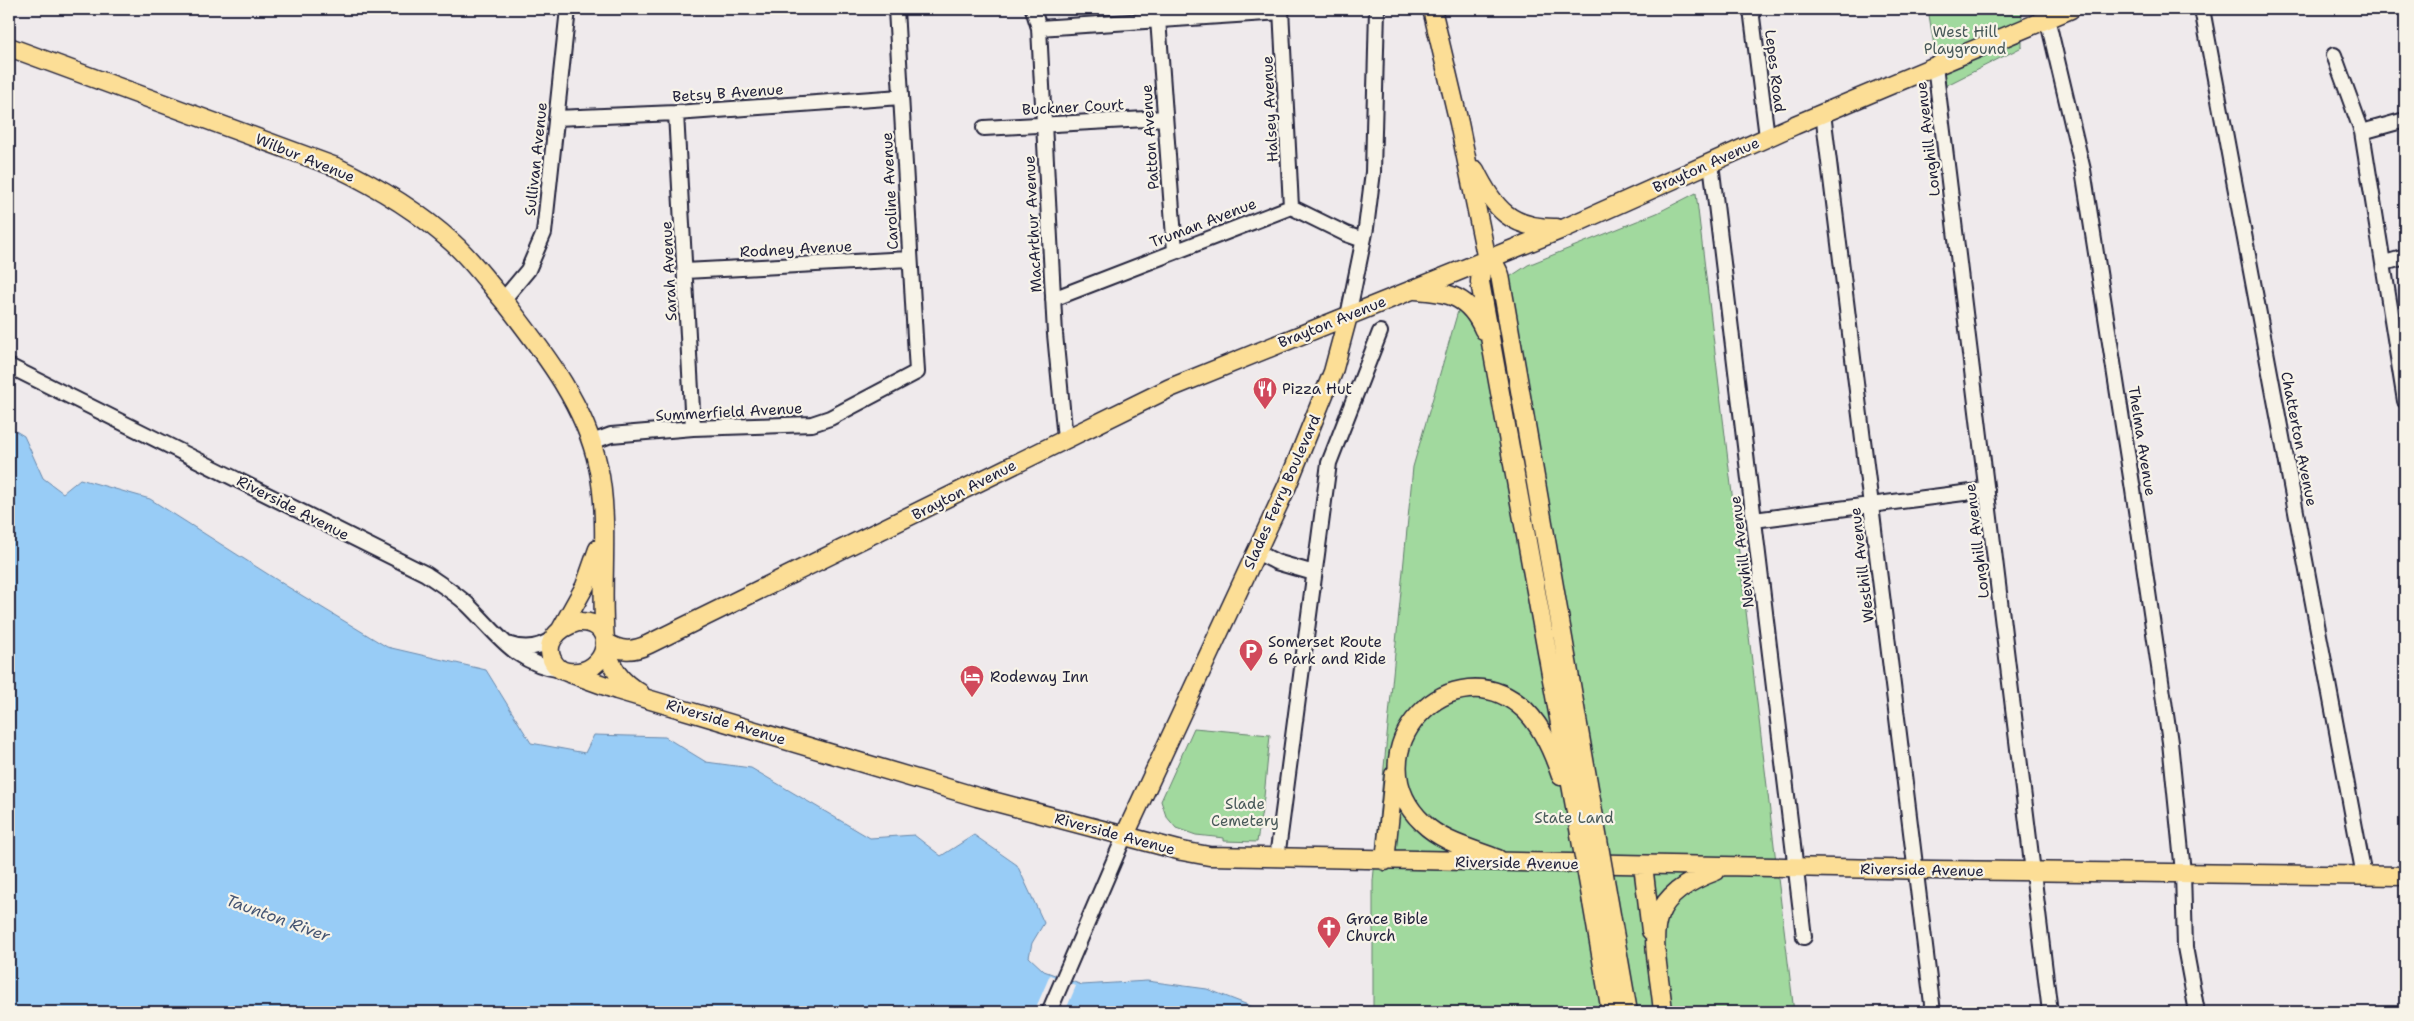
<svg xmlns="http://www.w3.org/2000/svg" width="2414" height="1021" viewBox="0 0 2414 1021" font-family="'Shantell Sans',sans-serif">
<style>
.green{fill:#a1d99e;stroke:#627e6c}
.water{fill:#98ccf6;stroke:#6988ab}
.pier{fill:#efeaec}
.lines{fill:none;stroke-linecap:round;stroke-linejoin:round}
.minor-casing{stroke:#22223b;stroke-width:18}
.major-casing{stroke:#22223b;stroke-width:21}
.minor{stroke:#f7f3e8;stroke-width:14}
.major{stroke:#fcde96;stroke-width:18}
.major-bridge-casing{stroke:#22223b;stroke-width:21;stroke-linecap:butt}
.major-bridge{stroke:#fcde96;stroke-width:18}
.labels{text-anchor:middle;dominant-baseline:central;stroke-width:4.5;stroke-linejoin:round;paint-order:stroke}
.park-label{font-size:15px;fill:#485959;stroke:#f7f3e8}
.street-label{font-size:15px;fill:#22223b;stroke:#f7f3e8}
.poi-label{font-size:15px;fill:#22223b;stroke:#f7f3e8;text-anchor:start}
.water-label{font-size:16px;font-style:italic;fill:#455573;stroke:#f7f3e8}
</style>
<rect width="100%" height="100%" fill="#efeaec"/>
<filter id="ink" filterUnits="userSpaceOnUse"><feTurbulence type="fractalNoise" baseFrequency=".02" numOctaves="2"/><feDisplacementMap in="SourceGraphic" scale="10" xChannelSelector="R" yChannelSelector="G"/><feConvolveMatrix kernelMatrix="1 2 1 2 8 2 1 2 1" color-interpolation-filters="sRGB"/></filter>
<g filter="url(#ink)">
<!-- green -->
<path class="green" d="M1928,9H2022V47L1941,88Z
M1696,193L1794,1012H1373V881L1413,467L1458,311L1528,265L1657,213Z
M1194,728L1270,735L1264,797L1257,842L1224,841V838L1196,835L1176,828L1166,816L1161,801Z"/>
<!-- water -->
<path class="water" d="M9,427L24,436L43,478L63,493L80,479L150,499L288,587L387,647L486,670L531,743L585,753L594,735L665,737L706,762L751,768L870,838L914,835L941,856L974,835L1017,865L1044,923L1032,943L1029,957L1044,971L1082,985L1147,981L1207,989L1266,1012H9Z"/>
<!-- pier -->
<path class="pier" d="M1050,975L1076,986L1065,1012H1034Z"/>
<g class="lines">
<defs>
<path id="minor" d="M1033,9L1039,28L1055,334L1065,439
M1281,9L1291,207
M1751,9L1767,137
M2045,9L2083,170L2133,490L2170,742L2183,872L2185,947L2197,1012
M2202,9L2364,876
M1158,19L1175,251
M1039,28L1281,12
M2334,55L2362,132L2405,401
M1935,66L2050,1012
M676,113L693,428
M1823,113L1933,1012
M556,118L676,113L901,97
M984,128L1164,118
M2362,132L2405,120
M1711,163L1804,937
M2385,263L2405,257
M685,271L909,259
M1053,299L1291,207L1346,234L1363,240
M503,300L528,270L544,233L568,9
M1348,316L1366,228L1373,172L1377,9
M9,366L426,574C440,584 454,592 467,604C498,634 515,664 562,670
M592,442L611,435L693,428L812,424L830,418L917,372L896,9
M1754,520L1987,490
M1257,552L1276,562L1314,573
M507,644C524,650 539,649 553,638
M1277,858L1329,463L1380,332
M1049,1012L1125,835"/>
<path id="major" d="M1432,9L1459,123L1487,260
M9,47L336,167C378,187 419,212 453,243C474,262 490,285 508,306C545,354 585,405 598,466C610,520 600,584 605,640
M1475,170C1494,209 1511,229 1557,228
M1487,260L1495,265L1500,275L1595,823
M1487,260L1481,270L1480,282L1578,823
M1415,290C1449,292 1469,296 1484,330
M578,622C620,619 610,677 568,672C553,670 545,651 553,639C558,630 568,625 578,622Z
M560,631L585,586L598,549
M605,642C621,652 633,652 649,644L1170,388L1565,228L1795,125L2071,9
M606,645C610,667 620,682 640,693
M567,672L617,690L977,797L1182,851L1209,856L1934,870L2405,876
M1125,835L1287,486L1333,372L1348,316
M1498,859C1473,849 1442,842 1423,823C1349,752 1453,642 1525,710C1543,728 1553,752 1561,776
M1385,861L1394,775
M1643,865L1651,931
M1592,902L1611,1012
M1609,903L1628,1012
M1663,1012C1657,942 1633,901 1716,871"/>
</defs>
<!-- minor casing -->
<use href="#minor" class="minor-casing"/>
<!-- major casing -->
<use href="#major" class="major-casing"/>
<!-- minor -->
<use href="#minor" class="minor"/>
<!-- major -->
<use href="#major" class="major"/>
<defs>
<path id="major-bridge" d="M1578,823L1592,902
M1595,823L1609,903"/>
</defs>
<!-- major-bridge casing -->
<use href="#major-bridge" class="major-bridge-casing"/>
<!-- major-bridge -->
<use href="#major-bridge" class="major-bridge"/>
</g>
</g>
<!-- icons -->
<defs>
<symbol id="restaurant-pin" viewBox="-11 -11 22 30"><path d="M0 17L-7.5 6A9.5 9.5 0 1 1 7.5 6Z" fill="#d1495b" stroke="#f7f3e8"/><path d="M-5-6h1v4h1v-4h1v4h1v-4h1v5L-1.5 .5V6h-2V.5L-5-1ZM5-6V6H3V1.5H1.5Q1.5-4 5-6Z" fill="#fff"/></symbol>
<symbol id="parking-pin" viewBox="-11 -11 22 30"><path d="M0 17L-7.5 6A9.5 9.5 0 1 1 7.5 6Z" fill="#d1495b" stroke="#f7f3e8"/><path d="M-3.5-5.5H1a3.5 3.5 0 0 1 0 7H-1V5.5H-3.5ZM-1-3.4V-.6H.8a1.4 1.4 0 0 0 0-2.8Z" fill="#fff"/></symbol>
<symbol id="hotel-pin" viewBox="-11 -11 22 30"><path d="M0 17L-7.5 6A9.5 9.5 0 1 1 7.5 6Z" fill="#d1495b" stroke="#f7f3e8"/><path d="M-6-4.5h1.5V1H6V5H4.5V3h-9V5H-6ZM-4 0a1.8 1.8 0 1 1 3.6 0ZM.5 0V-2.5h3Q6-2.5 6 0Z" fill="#fff"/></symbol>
<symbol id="church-pin" viewBox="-11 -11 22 30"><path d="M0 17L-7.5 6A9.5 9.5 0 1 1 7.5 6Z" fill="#d1495b" stroke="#f7f3e8"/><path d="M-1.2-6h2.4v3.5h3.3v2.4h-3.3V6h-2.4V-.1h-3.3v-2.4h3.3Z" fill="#fff"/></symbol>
</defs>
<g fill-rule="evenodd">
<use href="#restaurant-pin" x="1251" y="375" width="28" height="38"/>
<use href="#parking-pin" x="1237" y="637" width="28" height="38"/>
<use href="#hotel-pin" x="958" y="663" width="28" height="38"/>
<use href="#church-pin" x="1315" y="914" width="28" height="38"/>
</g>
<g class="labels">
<!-- park labels -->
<g class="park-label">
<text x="1965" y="32">West Hill<tspan x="1965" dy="17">Playground</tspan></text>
<text x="1245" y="804">Slade<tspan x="1245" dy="17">Cemetery</tspan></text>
<text x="1574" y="818">State Land</text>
</g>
<!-- street labels -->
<g class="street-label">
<text transform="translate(1775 71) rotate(83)">Lepes Road</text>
<text transform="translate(728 93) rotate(-4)">Betsy B Avenue</text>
<text transform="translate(1073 107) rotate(-3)">Buckner Court</text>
<text transform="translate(1270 109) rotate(-93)">Halsey Avenue</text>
<text transform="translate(1150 137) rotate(-94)">Patton Avenue</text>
<text transform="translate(1928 139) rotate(-97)">Longhill Avenue</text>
<text transform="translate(305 158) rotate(22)">Wilbur Avenue</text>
<text transform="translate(536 159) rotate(-84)">Sullivan Avenue</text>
<text transform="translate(1706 165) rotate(-24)">Brayton Avenue</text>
<text transform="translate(890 191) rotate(-93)">Caroline Avenue</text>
<text transform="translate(1203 223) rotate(-21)">Truman Avenue</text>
<text transform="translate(1033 224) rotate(-93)">MacArthur Avenue</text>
<text transform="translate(796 249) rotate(-3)">Rodney Avenue</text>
<text transform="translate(669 271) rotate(-93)">Sarah Avenue</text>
<text transform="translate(1332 322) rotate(-22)">Brayton Avenue</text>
<text transform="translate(729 412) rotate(-3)">Summerfield Avenue</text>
<text transform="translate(2299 439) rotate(79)">Chatterton Avenue</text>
<text transform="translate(2142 441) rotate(81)">Thelma Avenue</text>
<text transform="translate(964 490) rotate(-27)">Brayton Avenue</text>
<text transform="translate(1282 492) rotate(-66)">Slades Ferry Boulevard</text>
<text transform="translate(293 508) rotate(27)">Riverside Avenue</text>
<text transform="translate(1977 541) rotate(-97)">Longhill Avenue</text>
<text transform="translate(1742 552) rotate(-97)">Newhill Avenue</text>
<text transform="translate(1862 565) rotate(-97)">Westhill Avenue</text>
<text transform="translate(726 722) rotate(17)">Riverside Avenue</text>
<text transform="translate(1115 834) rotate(15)">Riverside Avenue</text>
<text transform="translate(1517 863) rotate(1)">Riverside Avenue</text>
<text transform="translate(1922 870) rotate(1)">Riverside Avenue</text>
</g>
<!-- poi labels -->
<g class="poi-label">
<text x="1282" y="389">Pizza Hut</text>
<text x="1268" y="642">Somerset Route<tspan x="1268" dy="17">6 Park and Ride</tspan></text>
<text x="990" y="677">Rodeway Inn</text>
<text x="1346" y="919">Grace Bible<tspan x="1346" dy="17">Church</tspan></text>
</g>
<!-- water labels -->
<g class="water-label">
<text transform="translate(278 918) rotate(20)">Taunton River</text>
</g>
</g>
<!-- margin -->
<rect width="2414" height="1021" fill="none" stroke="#f7f3e8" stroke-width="30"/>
<rect x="15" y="15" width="2384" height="991" fill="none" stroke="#22223b" stroke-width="2" filter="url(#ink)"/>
</svg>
